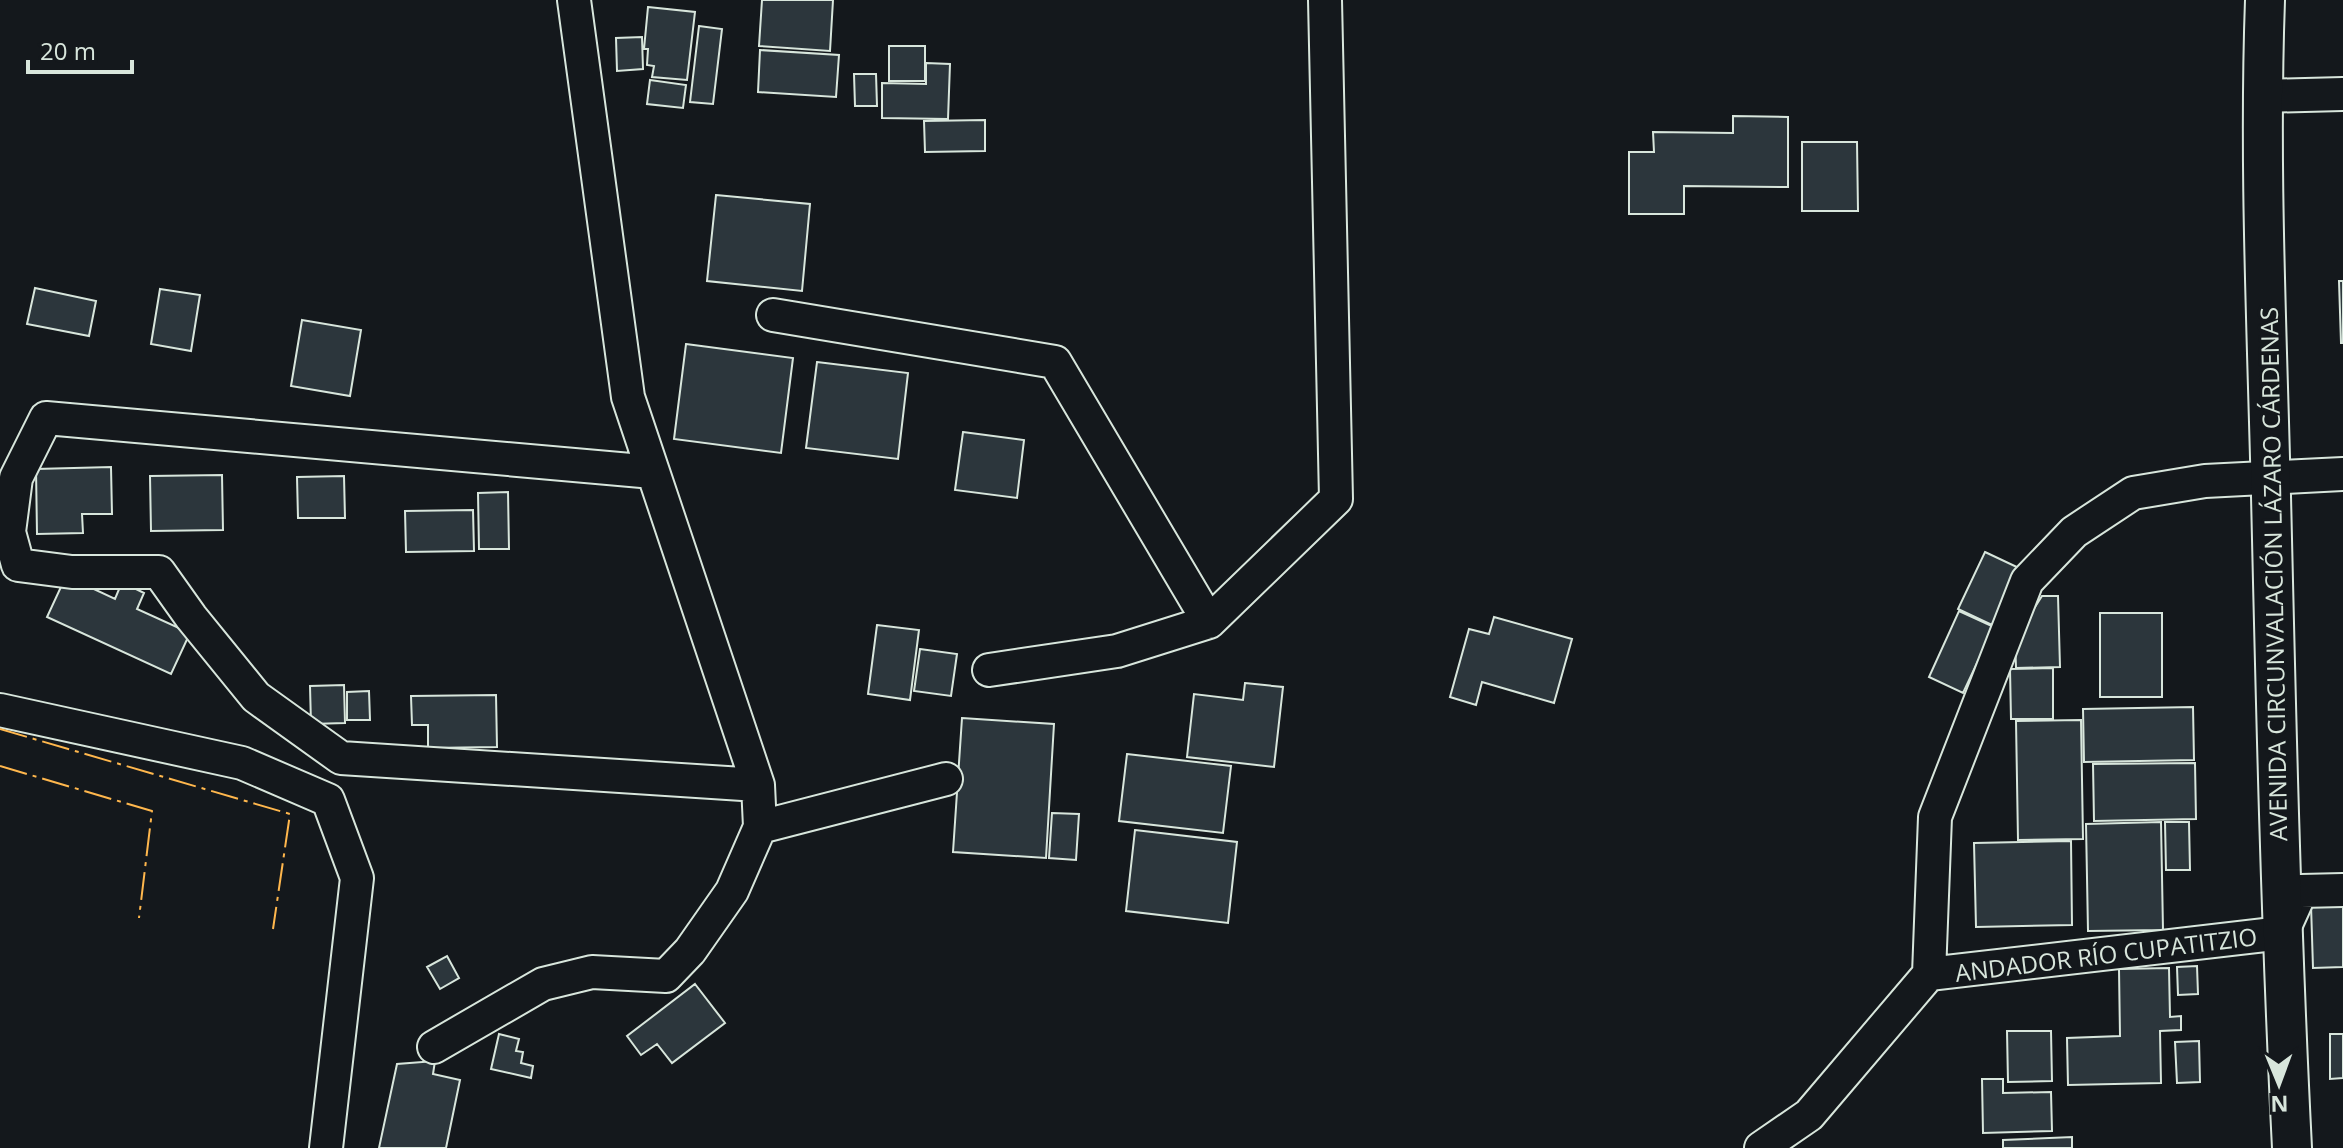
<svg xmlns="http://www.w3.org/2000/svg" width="2343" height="1148" viewBox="0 0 2343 1148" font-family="'Open Sans',sans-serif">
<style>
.building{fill:#2c363c;stroke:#d8e6dc;stroke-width:2}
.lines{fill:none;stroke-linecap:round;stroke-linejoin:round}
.minor-casing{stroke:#d8e6dc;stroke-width:36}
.tertiary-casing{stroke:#d8e6dc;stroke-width:42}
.minor{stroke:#14181c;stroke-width:32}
.tertiary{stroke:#14181c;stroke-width:38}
.power{stroke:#ffb74d;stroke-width:2;stroke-dasharray:28 6 4 6;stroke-linecap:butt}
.labels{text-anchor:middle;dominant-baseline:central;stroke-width:6;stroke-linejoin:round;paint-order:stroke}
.street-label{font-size:24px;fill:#d8e6dc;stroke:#14181c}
</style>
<rect width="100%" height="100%" fill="#14181c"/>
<!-- building -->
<path class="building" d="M762,0H833L830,51L759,46Z
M648,7L695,12L687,80L652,77L654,66L647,65L648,49H644Z
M699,26L722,29L713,104L690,102Z
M642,37L643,69L617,71L616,38Z
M889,46H925V81H889Z
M760,50L839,55L836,97L758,92Z
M926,63L950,64L948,119L882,118V83L926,84Z
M854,74H876L877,106H855Z
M650,80L686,85L683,108L647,104Z
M1733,116L1788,117V187L1684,186V214H1629V152H1654L1653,132L1733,133Z
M985,120V151L925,152L924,121Z
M1802,142H1857L1858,211H1802Z
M716,195L810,204L802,291L707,281Z
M2339,281H2343V343H2341Z
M35,288L96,301L89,336L27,324Z
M160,289L200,295L191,351L151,344Z
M302,320L361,330L350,396L291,386Z
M686,344L793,358L781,453L674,439Z
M817,362L908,373L898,459L806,448Z
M963,432L1024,440L1017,498L955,490Z
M111,467L112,514H82L83,533L37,534L36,469Z
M222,475L223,530L151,531L150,476Z
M344,476L345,518H298L297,477Z
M508,492L509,549H479L478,493Z
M473,510L474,551L406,552L405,511Z
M1985,552L2019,568L1992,625L1958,609Z
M66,576L115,599L122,582L144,593L137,609L190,633L171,674L47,617Z
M2042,596H2058L2060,667L2016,668L2015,638Z
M1959,611L1994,627L1963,693L1929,677Z
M2100,613H2162V697H2100Z
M1494,617L1572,639L1554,703L1482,682L1476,705L1450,697L1469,629L1489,634Z
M877,625L919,630L910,700L868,694Z
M920,649L957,654L951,696L914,691Z
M2053,668V719H2011L2010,669Z
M1245,683L1283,687L1274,767L1187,757L1194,694L1243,700Z
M344,685L345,723L311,724L310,686Z
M369,691L370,720H347V692Z
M496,695L497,747L428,748V725H412L411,696Z
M2193,707L2194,760L2084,762L2083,709Z
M962,718L1054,724L1046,858L953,852Z
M2081,720L2083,839L2018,840L2016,721Z
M1127,754L1231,766L1223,833L1119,821Z
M2195,763L2196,819L2094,821L2093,764Z
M1052,813L1079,814L1076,860L1049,858Z
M2161,822L2163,930L2088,931L2086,824Z
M2165,822H2189L2190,870H2166Z
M1135,830L1237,842L1228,923L1126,911Z
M2071,841L2072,925L1976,927L1974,843Z
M2311,905H2343V967L2313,968Z
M447,956L459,978L440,989L427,967Z
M2197,966L2198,994L2178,995L2177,967Z
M2169,968L2170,1017L2181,1016V1030L2160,1031L2161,1083L2068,1085L2067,1038L2120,1036L2119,969Z
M695,984L725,1023L672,1063L657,1044L641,1055L627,1036Z
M2007,1031H2051L2052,1081L2008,1082Z
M499,1034L519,1039L516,1051L523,1052L521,1063L533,1066L531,1078L491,1069Z
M2330,1034H2343V1078L2330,1079Z
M2199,1041L2200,1082L2177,1083L2175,1042Z
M435,1061L433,1074L460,1080L446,1148H379L397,1064Z
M1982,1079H2003V1093L2051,1092L2052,1131L1983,1133Z
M2072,1137V1148H2003V1140Z"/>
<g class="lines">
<defs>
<path id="minor" d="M2262,96L2343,94
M773,315L1055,362L1209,622
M653,472L46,418L16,478L9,532L18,565L72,572H159L191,617L256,697L341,758L758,785
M989,670L1117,651L1209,622L1336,499L1325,0
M0,710L242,763L328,800L357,878L326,1148
M760,827L946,779
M1929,974L2282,933L2301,891L2343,890
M434,1047L543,984L592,972L666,976L690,951L732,891L760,827L758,785L628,397L574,0
M1761,1148L1809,1115L1929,974L1935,817L2027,581L2074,532L2133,493L2205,481L2343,474"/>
<path id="tertiary" d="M2265,0C2259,165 2267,330 2271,496C2276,713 2281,931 2292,1148"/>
</defs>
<!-- minor casing -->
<use href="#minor" class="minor-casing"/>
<!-- tertiary casing -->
<use href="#tertiary" class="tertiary-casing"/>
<!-- minor -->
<use href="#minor" class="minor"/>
<!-- tertiary -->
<use href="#tertiary" class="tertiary"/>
<!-- power -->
<path class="power" d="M0,729L290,814L273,929
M0,766L152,811L139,918"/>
</g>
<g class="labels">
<!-- street labels -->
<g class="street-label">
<text transform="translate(2273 574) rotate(-91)">AVENIDA CIRCUNVALACIÓN LÁZARO CÁRDENAS</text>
<text transform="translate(2106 954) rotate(-7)">ANDADOR RÍO CUPATITZIO</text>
</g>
</g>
<!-- north arrow -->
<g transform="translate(2279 1084) rotate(179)" stroke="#14181c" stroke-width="6" paint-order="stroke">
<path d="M0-6L14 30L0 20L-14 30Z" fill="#d8e6dc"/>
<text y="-12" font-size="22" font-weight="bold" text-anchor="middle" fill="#d8e6dc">N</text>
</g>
<!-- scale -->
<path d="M28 60v12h104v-12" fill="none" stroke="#d8e6dc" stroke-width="4"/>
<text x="40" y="60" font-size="24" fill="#d8e6dc" stroke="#14181c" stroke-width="6" paint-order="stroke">20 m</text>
</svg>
